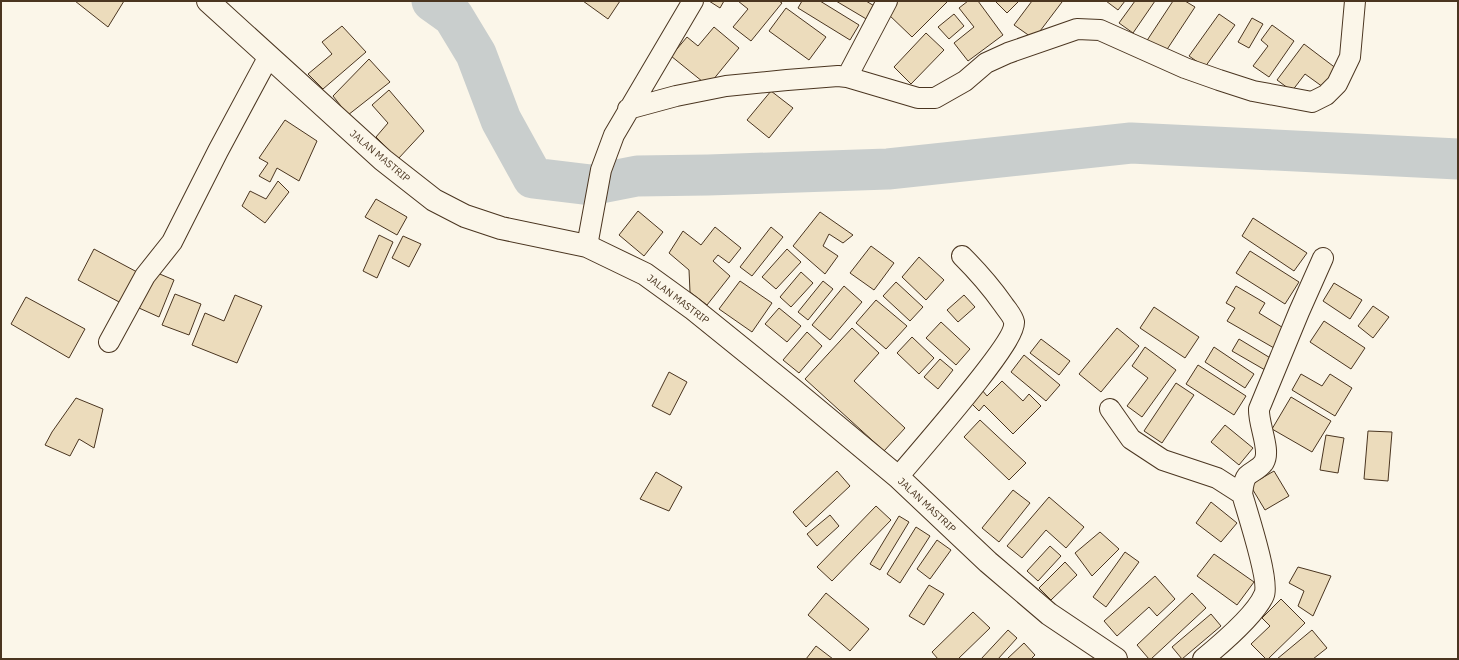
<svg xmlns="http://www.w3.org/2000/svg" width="1459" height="660" viewBox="0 0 1459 660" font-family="'IBM Plex Sans',sans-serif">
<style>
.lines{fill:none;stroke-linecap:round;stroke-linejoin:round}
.river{stroke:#c9cecd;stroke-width:41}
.building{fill:#ecdcbc;stroke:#4a3520}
.street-casing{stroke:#4a3520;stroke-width:22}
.secondary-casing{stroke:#4a3520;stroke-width:24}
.street{stroke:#fbf6e9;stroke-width:20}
.secondary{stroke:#fbf6e9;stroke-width:22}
.labels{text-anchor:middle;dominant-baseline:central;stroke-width:3;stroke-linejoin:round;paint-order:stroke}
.street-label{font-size:10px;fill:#4a3520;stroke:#fbf6e9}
</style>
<rect width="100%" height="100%" fill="#fbf6e9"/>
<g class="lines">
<!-- river -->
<path class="river" d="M432,1L453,16L476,54L501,120L533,178L591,185L637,176L708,175L888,169L1131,143L1458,159"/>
</g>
<!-- building -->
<path class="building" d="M75,1H124L108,27Z
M583,1H620L608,19Z
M709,1H724L720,8Z
M738,1H779L782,3L751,41L733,27L748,9Z
M802,1H820L859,25L850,40L798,8Z
M836,1H866L876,7L868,20Z
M896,1H948L912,37L887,13Z
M968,1H978L1003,35L968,61L954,43L974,27L959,8Z
M995,1H1019L1007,13Z
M1032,1H1060L1062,2L1034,39L1014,25Z
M1106,1H1125L1118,10Z
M1135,1H1155L1133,33L1119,23Z
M1173,1H1185L1195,7L1164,54L1146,42Z
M786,8L826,37L809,60L769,31Z
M954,14L964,26L949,39L938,27Z
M1219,14L1235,25L1205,67L1189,56Z
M1252,18L1263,24L1249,48L1238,42Z
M1272,25L1294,41L1269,77L1253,66L1268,46L1261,40Z
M342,26L366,52L323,89L308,74L332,54L322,42Z
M714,27L739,48L708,86L671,56L687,37L698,46Z
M926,33L944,50L911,84L894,67Z
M1304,44L1337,69L1323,87L1305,74L1292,91L1277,80Z
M369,59L390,82L348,115L333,96Z
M389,90L424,131L398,159L376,137L388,123L372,105Z
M771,91L793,108L769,138L747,120Z
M285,120L317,141L299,181L277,168L270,182L259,176L268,163L259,158Z
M278,181L289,192L265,223L242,206L250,191L266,199Z
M376,199L407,217L397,235L365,217Z
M638,211L663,232L644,256L619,235Z
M820,212L853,235L843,243L829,234L823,246L838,256L825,274L793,246Z
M1253,218L1307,253L1294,271L1242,236Z
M715,227L741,248L729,263L718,255L713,261L730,276L707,305L690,292L689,270L669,253L683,231L701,245Z
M771,227L783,237L752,276L740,267Z
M379,235L393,242L377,278L363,271Z
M403,236L421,244L409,267L392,258Z
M871,246L894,263L874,290L850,273Z
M94,249L137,272L121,303L78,280Z
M787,249L801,262L776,289L762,277Z
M1250,251L1299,282L1285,304L1236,273Z
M919,257L944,280L926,300L902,277Z
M155,272L174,280L159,317L139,308Z
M801,272L813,283L791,307L780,297Z
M740,281L772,303L752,332L719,309Z
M823,281L833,289L808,320L798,312Z
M896,282L923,307L910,321L883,296Z
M1334,283L1362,300L1350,319L1323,301Z
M844,286L862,302L830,340L812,325Z
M1236,286L1265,303L1259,313L1285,329L1274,348L1227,321L1235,308L1226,303Z
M175,294L201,304L189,335L162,325Z
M235,295L262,306L237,363L192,345L205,313L224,321Z
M964,295L975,307L958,322L947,310Z
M26,297L85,329L69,358L11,324Z
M876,300L907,326L886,349L856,323Z
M1373,306L1389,317L1373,338L1358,326Z
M1154,307L1199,337L1185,358L1140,328Z
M779,308L801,326L787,342L765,324Z
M1324,321L1365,348L1351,369L1310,342Z
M941,322L970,349L956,365L926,338Z
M852,328L879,353L854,381L905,428L884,451L805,379Z
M1117,328L1139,346L1101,392L1079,374Z
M807,332L822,346L799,373L783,360Z
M912,337L934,358L919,374L897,353Z
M1041,339L1070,361L1059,375L1030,353Z
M1239,339L1272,359L1265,370L1232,351Z
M1145,347L1176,370L1142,417L1127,406L1148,378L1132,366Z
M1214,347L1254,374L1245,388L1205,362Z
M1024,355L1060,385L1046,401L1011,372Z
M940,359L953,370L938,389L924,377Z
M1198,365L1246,396L1234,415L1186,384Z
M669,372L687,382L670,415L652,406Z
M1301,374L1322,386L1330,374L1352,388L1335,416L1292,390Z
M1002,381L1023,401L1029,394L1041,406L1013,434L984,405L979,411L970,402L982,390L987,396Z
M1176,383L1194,395L1162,443L1144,431Z
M1291,397L1331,421L1312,452L1272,429Z
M76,398L103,409L94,448L79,439L70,456L45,445L52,432Z
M980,420L1026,463L1009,480L964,437Z
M1225,425L1253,448L1239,465L1211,442Z
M1368,431L1392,432L1388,481L1364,479Z
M1326,435L1344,438L1338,473L1320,470Z
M837,471L850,486L806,527L793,512Z
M1274,471L1289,496L1265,510L1250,485Z
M656,472L682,487L669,511L640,499Z
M1013,490L1030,503L999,542L982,528Z
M1049,497L1084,527L1066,548L1046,530L1022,558L1007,546Z
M1211,502L1237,523L1221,542L1196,523Z
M876,506L891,520L832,581L817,567Z
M830,515L839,526L817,546L807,534Z
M899,516L909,522L880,570L870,564Z
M916,527L930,536L900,583L887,574Z
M1100,532L1119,549L1092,576L1075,553Z
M937,540L951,550L930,579L917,569Z
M1050,546L1061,556L1038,581L1027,571Z
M1125,552L1139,562L1106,607L1093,597Z
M1214,554L1254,582L1237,605L1197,576Z
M1065,562L1077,575L1051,600L1039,588Z
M1298,567L1331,576L1313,616L1298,606L1304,591L1289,583Z
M1155,576L1175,599L1157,616L1149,607L1117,636L1104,621Z
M929,585L944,594L924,625L909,616Z
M826,593L869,629L850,651L808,615Z
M1192,593L1206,608L1151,659H1149L1137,645Z
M1281,599L1305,623L1268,659H1266L1251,644L1270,626L1262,618Z
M973,612L990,628L958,659H938L932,652Z
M1211,614L1221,626L1182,659L1172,647Z
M1008,630L1017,638L998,659H981Z
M1312,630L1327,648L1313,659H1277Z
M1024,643L1035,655L1031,659H1007Z
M816,646L833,659H806Z"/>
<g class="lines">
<defs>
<path id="street" d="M847,77L887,1
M628,109L676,96L726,86L787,80L838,76L847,77L918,98H935L965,81L986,63L1008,53L1077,29L1100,30L1185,68L1219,80L1253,91L1312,102L1326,95L1337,84L1350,57L1355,1
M587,246L601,170L614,135L693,1
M109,342L145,276L172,242L218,151L269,56
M1110,409L1131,439L1163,460L1217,478L1242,494C1247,511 1270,582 1264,595C1256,614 1220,645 1203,659
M898,477C915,456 1017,342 1014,322C1013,316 1007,310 1003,304C991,287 977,271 962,256
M1242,494C1243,488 1243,481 1247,476C1252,471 1260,469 1264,462C1271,450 1258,424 1259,409L1299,312L1323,258"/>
<path id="secondary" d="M208,1L383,160L434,200L465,216L501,228L587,246L645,274L692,308L791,388L898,477L988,562L1049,614L1116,659"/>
</defs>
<!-- street casing -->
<use href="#street" class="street-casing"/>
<!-- secondary casing -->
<use href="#secondary" class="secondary-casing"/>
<!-- street -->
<use href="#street" class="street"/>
<!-- secondary -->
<use href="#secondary" class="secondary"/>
</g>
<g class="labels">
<!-- street labels -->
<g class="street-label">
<text transform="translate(380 156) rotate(40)">JALAN MASTRIP</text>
<text transform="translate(678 299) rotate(37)">JALAN MASTRIP</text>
<text transform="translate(927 505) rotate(43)">JALAN MASTRIP</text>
</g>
</g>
<!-- border -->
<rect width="1459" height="660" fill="none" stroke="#4a3520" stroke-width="4"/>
</svg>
